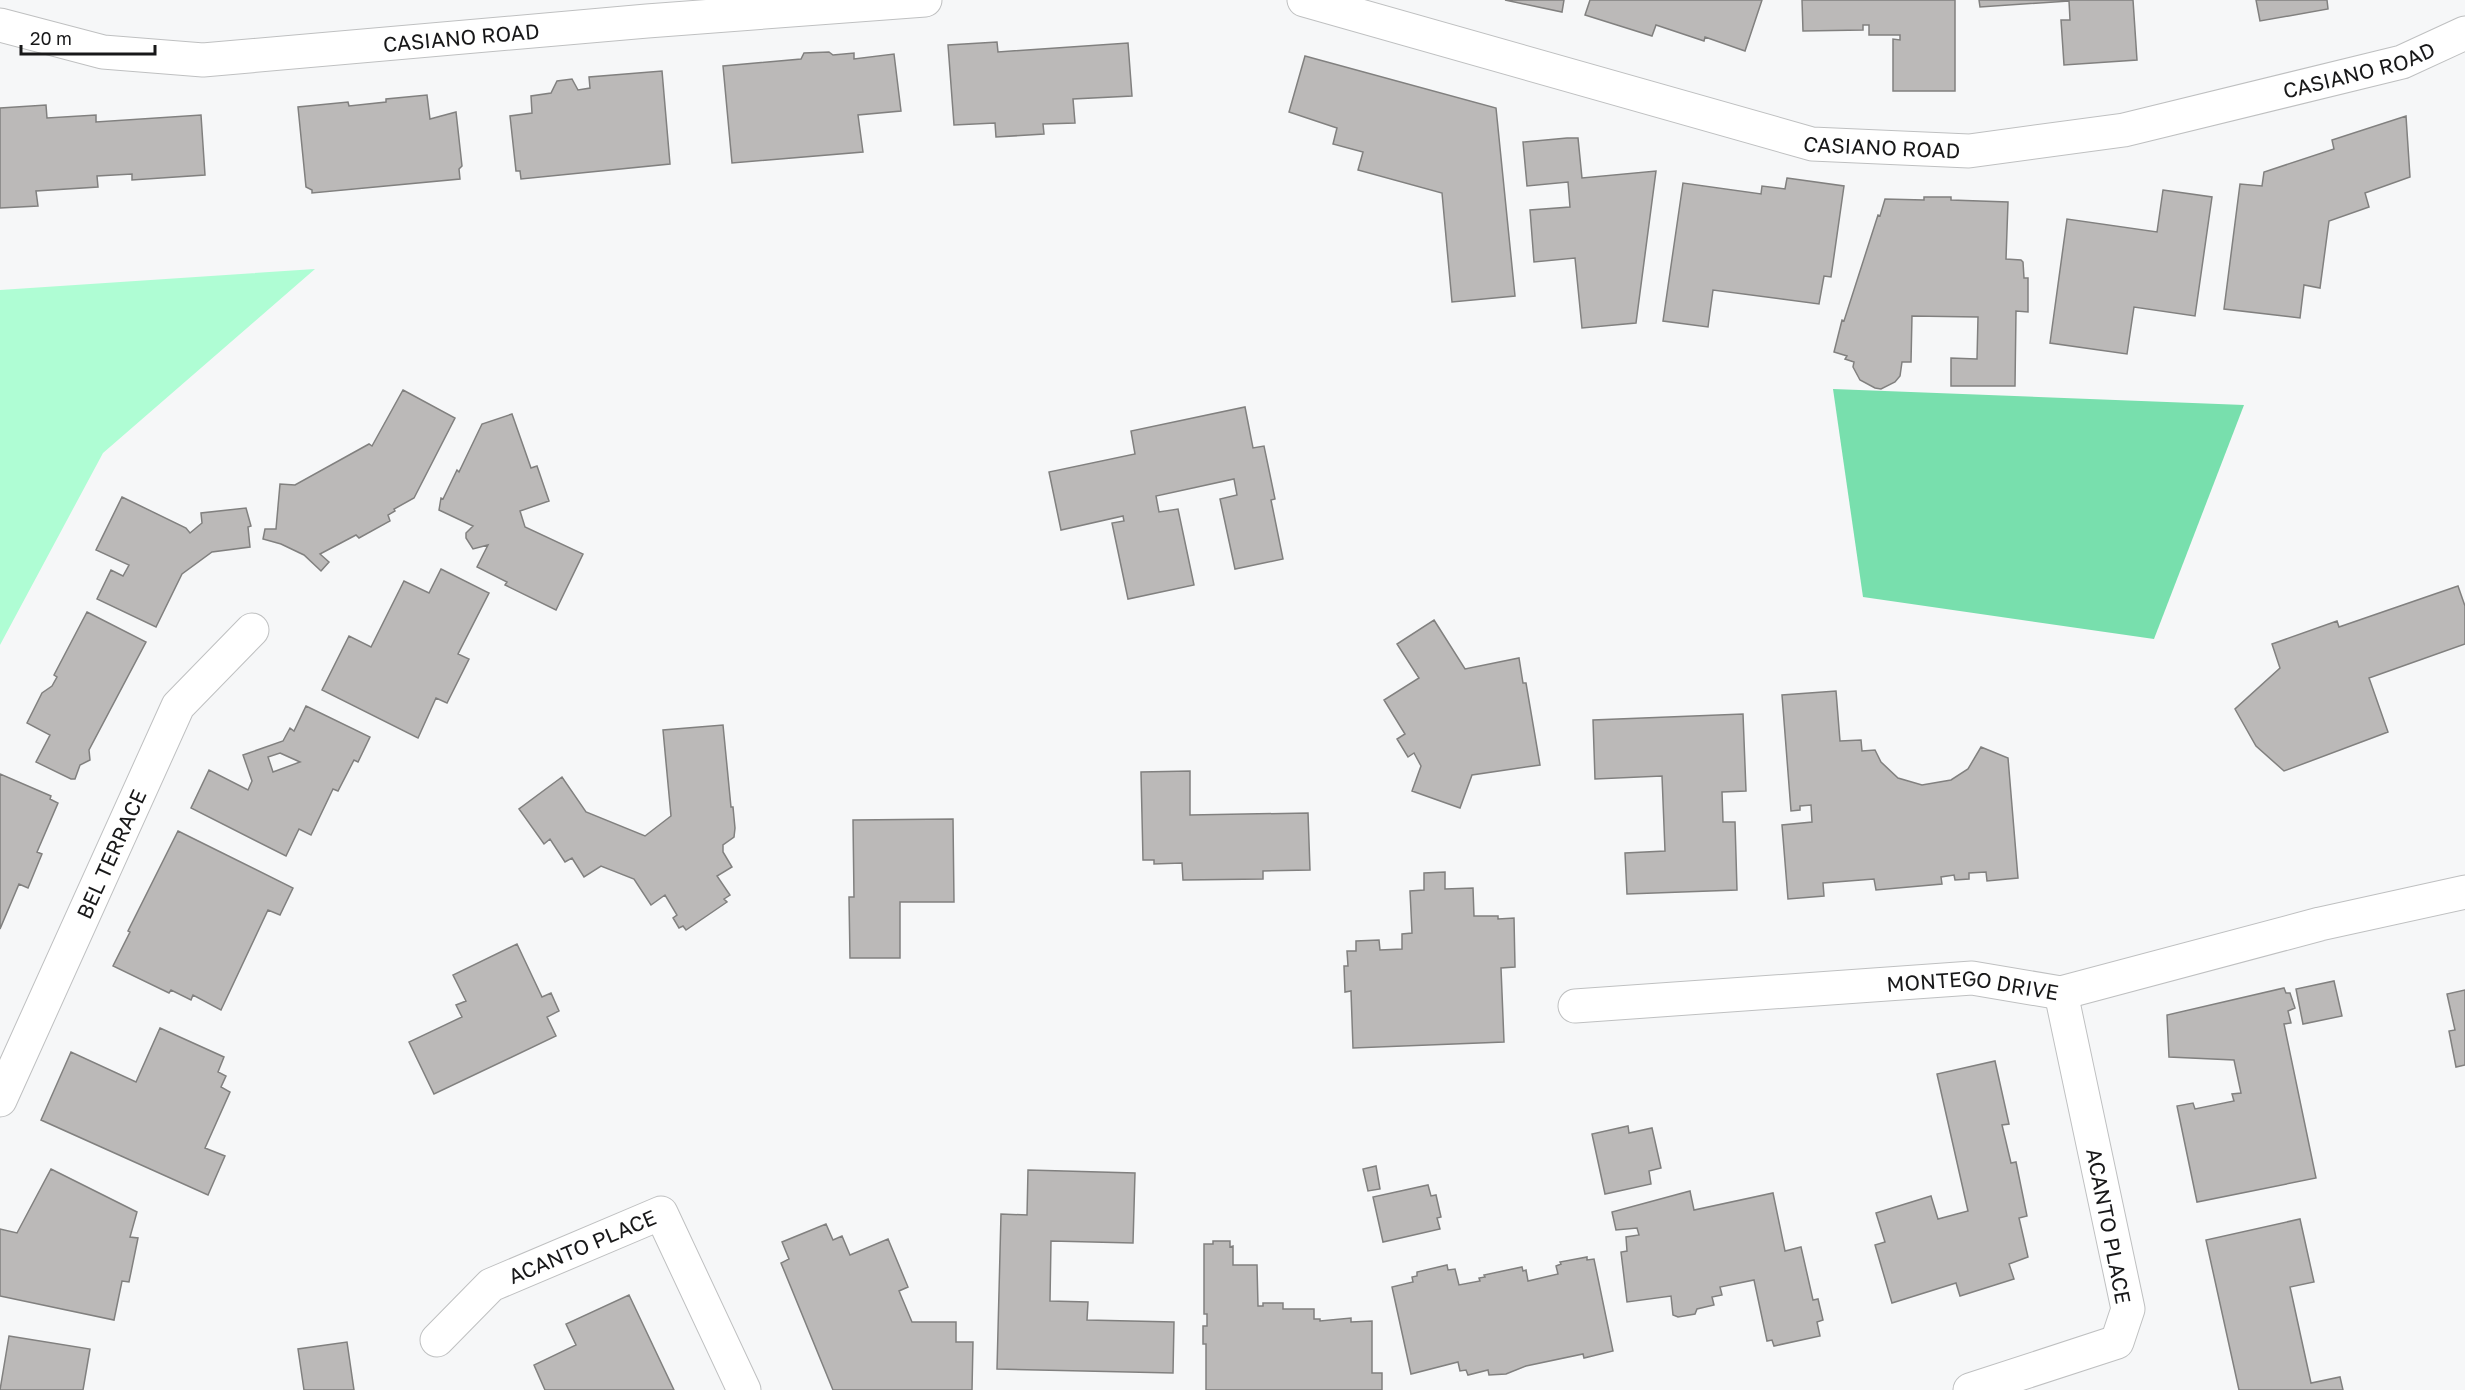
<svg xmlns="http://www.w3.org/2000/svg" width="2465" height="1390" viewBox="0 0 2465 1390" font-family="'Golos Text',sans-serif">
<style>
.green{fill:#affdd4}
.forest{fill:#78dfad}
.building{fill:#bbb9b8;stroke:#81807f;stroke-width:1.5;fill-rule:evenodd}
.lines{fill:none;stroke-linecap:round;stroke-linejoin:round}
.street-casing{stroke:#bfc0c1;stroke-width:35}
.street{stroke:#fff;stroke-width:33}
.labels{text-anchor:middle;dominant-baseline:central;stroke-width:4.5;stroke-linejoin:round;paint-order:stroke}
.street-label{font-size:21px;fill:#181819;stroke:#fff}
</style>
<rect width="100%" height="100%" fill="#f6f7f8"/>
<!-- green -->
<path class="green" d="M315,269L103,453L0,645V290Z"/>
<!-- forest -->
<path class="forest" d="M1833,389L2244,405L2154,639L1863,597Z"/>
<!-- building -->
<path class="building" d="M1505,0H1564L1562,12Z
M1590,0H1762L1745,51L1705,37L1704,41L1656,25L1652,36L1585,15Z
M1802,0H1955V91H1893V39L1900,40V35H1869V25H1863V30L1803,31Z
M1979,0H2133L2137,60L2064,65L2061,20H2070L2069,1L1980,7Z
M2256,0H2327L2328,9L2260,21Z
M997,42L998,52L1128,43L1132,96L1073,99L1075,123L1043,124L1044,134L996,137L995,123L954,125L948,45Z
M829,52L833,55L854,53V59L894,54L901,111L858,115L863,152L732,163L723,66L801,59L804,53Z
M1305,56L1496,108L1515,296L1452,302L1442,193L1358,170L1363,152L1333,144L1337,128L1289,112Z
M662,71L670,164L521,179L520,171H516L510,116L532,113L531,96L551,93L557,81L572,79L578,90L590,88L589,77Z
M427,95L430,119L456,112L462,166L459,169L460,179L312,193V190L306,187L298,107L348,102L349,106L386,102V99Z
M46,105L47,118L96,115V122L201,115L205,175L132,180V174L97,176L98,187L36,191L38,206L0,208V108Z
M2406,116L2410,177L2365,193L2369,207L2329,221L2320,288L2304,285L2300,318L2224,309L2240,184L2262,186L2264,172L2334,149L2332,140Z
M1567,138H1578L1582,178L1656,171L1636,323L1582,328L1575,258L1534,262L1530,210L1570,207L1568,182L1527,186L1523,142Z
M1787,178L1844,186L1831,277L1824,276L1819,304L1713,290L1708,327L1663,321L1683,183L1761,194L1762,186L1785,189Z
M2163,190L2212,197L2195,316L2134,307L2127,354L2050,343L2067,219L2157,232Z
M1924,197H1951V200L2008,202L2006,259L2021,260L2023,262L2024,278H2028V312L2016,311L2015,386H1951V358L1977,359L1978,317L1912,316L1911,362H1902L1900,376L1895,382L1881,389L1875,388L1860,380L1853,367L1854,362L1845,359L1847,356L1834,352L1842,320L1844,321L1878,215L1880,216L1885,199L1924,200Z
M403,390L455,418L414,498L394,509L395,511L388,515L390,521L359,538L356,535L320,554L329,562L321,571L304,555L281,544L263,539L265,529H276L280,484L295,485L369,444L372,446Z
M1245,407L1253,448L1264,446L1275,499L1271,500L1283,559L1235,569L1220,499L1237,495L1234,479L1156,496L1159,512L1178,509L1194,585L1128,599L1112,523L1124,521L1123,516L1061,530L1049,472L1135,454L1131,431Z
M512,414L531,468L537,466L549,501L520,511L525,527L583,554L556,610L505,585L507,582L477,567L488,545L473,549L466,538V533L473,526L439,510L441,498L443,499L457,470L459,472L482,424Z
M122,497L186,528L190,533L202,523L201,513L246,508L251,526L248,527L250,547L212,552L182,574L156,627L97,599L111,570L123,576L129,565L96,550Z
M441,569L489,593L458,654L469,659L447,703L436,698L418,738L322,690L349,636L371,647L404,581L429,593Z
M2458,586L2465,606V644L2369,678L2388,732L2284,771L2256,746L2235,709L2280,668L2272,644L2337,621L2339,627Z
M87,612L146,642L89,750L90,760L80,765L75,779H71L36,762L50,735L27,723L42,693L52,686L57,677L54,675Z
M1434,620L1465,669L1519,658L1523,683H1526L1540,765L1472,775L1460,808L1412,791L1421,766L1414,753L1408,757L1397,739L1405,734L1384,700L1419,678L1397,644Z
M1836,691L1840,741L1861,740L1862,751L1875,750L1881,762L1898,778L1922,785L1951,780L1968,769L1981,747L2008,758L2018,878L1987,881L1986,872L1969,873V879L1955,880L1954,875L1941,877L1942,884L1876,890L1874,879L1823,883L1824,896L1788,899L1782,825L1812,822L1811,805L1800,806V810L1791,811L1782,695Z
M306,706L370,737L358,762L354,760L338,791L333,789L311,835L299,829L286,856L191,808L209,770L248,790L252,781L243,755L283,741L290,728L294,731ZM280,753L300,762L273,772L268,757Z
M1743,714L1746,791L1722,792L1723,822H1735L1737,890L1627,894L1625,853L1665,851L1662,776L1595,779L1593,720Z
M723,725L731,807H733L735,828L734,837L723,845V852L732,867L717,876L730,895L724,899L727,902L686,930L683,926L679,928L673,918L677,915L665,895L651,905L634,879L601,866L584,877L572,858L565,862L550,839L544,844L519,809L562,777L586,812L645,836L671,816L663,730Z
M1190,771V815L1308,813L1310,870L1263,871V879L1183,880L1182,863L1154,864V860H1143L1141,772Z
M0,774L51,796L50,799L58,803L37,852L42,854L28,888L19,884L0,929Z
M953,819L954,902H900V958H850L849,897H854L853,820Z
M178,831L293,888L280,915L268,910L221,1010L193,995L191,1000L171,990L169,993L113,966L130,932L128,931Z
M1445,872V889L1473,888L1474,916H1498V919L1514,918L1515,967L1501,968L1504,1042L1353,1048L1351,991L1345,992L1344,966H1348L1347,951H1356V941L1379,940L1380,950L1402,949V934L1412,933L1410,891L1424,890V873Z
M517,944L542,997L551,993L559,1011L547,1017L556,1036L434,1094L409,1042L462,1017L456,1005L466,1001L453,975Z
M2334,981L2342,1016L2303,1024L2296,989Z
M2284,988L2286,993H2290L2295,1008L2288,1011L2291,1023L2284,1024L2316,1178L2197,1202L2177,1106L2193,1103L2195,1109L2234,1101L2232,1094L2241,1093L2234,1060L2169,1057L2167,1015Z
M2465,990V1065L2456,1067L2449,1031L2455,1030L2447,994Z
M160,1028L224,1057L218,1072L226,1076L221,1087L230,1092L205,1148L225,1156L208,1195L41,1120L71,1052L136,1082Z
M1995,1061L2009,1124L2002,1125L2011,1163L2016,1162L2027,1216L2019,1218L2028,1257L2009,1264L2014,1279L1960,1296L1956,1283L1892,1303L1875,1245L1885,1242L1876,1213L1931,1196L1938,1219L1968,1211L1937,1074Z
M1628,1126L1629,1133L1652,1128L1661,1168L1649,1171L1651,1184L1605,1194L1592,1134Z
M1376,1166L1380,1189L1368,1191L1363,1169Z
M51,1169L137,1212L130,1237L138,1238L129,1282L122,1281L114,1320L0,1296V1229L17,1233Z
M1028,1170L1135,1173L1133,1243L1051,1241L1050,1301L1088,1302L1087,1320L1174,1322L1173,1373L997,1369L1001,1214L1027,1215Z
M1428,1185L1431,1196L1436,1195L1441,1217L1437,1218L1440,1229L1383,1242L1373,1197Z
M1690,1191L1694,1210L1773,1193L1785,1251L1801,1247L1813,1300L1818,1299L1823,1320L1817,1322L1820,1336L1774,1346L1772,1340L1767,1341L1754,1280L1720,1287L1722,1295L1712,1297L1714,1305L1697,1309L1695,1314L1678,1317L1673,1315L1671,1296L1627,1302L1621,1252L1627,1251L1626,1237L1639,1235L1637,1228L1616,1230L1612,1212Z
M2300,1219L2314,1282L2290,1287L2311,1383L2340,1377L2343,1390H2239L2206,1240Z
M826,1224L833,1240L842,1236L850,1255L888,1239L908,1287L899,1291L912,1322H956V1342H973L972,1390H833L781,1263L789,1259L782,1242Z
M1213,1241H1230V1247L1233,1246V1265H1257L1258,1306H1263V1303H1283V1309H1314V1319H1320V1321L1351,1318V1322L1372,1321V1373H1382V1390H1206V1344H1203V1326H1207V1314H1204V1244H1213Z
M1587,1257V1260L1594,1259L1613,1351L1584,1358L1583,1354L1526,1366L1506,1374L1489,1375L1488,1370L1468,1375L1466,1370L1460,1371L1458,1362L1411,1374L1392,1287L1413,1282L1412,1277L1417,1276V1272L1447,1265L1448,1270L1455,1269L1459,1285L1480,1281L1479,1278L1485,1277L1484,1275L1522,1267L1523,1271L1526,1270L1528,1281L1558,1274L1556,1266L1561,1264L1560,1262Z
M629,1295L674,1390H545L534,1365L576,1345L566,1324Z
M9,1336L90,1349L83,1390H0Z
M347,1342L354,1390H304L298,1349Z"/>
<g class="lines">
<defs>
<g id="street">
<path id="s1" d="M1304,0L1812,144L1969,151L2124,130L2402,62L2465,33"/>
<path id="s2" d="M0,25L103,52L203,60L647,21L925,0"/>
<path id="s3" d="M1575,1006L1972,978L2061,993L2320,924L2465,892"/>
<path id="s4" d="M0,1100L178,706L252,630"/>
<path id="s5" d="M437,1340L491,1285L661,1213L744,1390"/>
<path d="M1970,1390L2117,1342L2128,1309L2061,993"/>
</g>
</defs>
<!-- street casing -->
<use href="#street" class="street-casing"/>
<!-- street -->
<use href="#street" class="street"/>
</g>
<g class="labels">
<!-- street labels -->
<g class="street-label">
<text stroke="none"><textPath href="#s2" startOffset="466">CASIANO ROAD</textPath></text>
<text stroke="none"><textPath href="#s1" startOffset="1084">CASIANO ROAD</textPath></text>
<text stroke="none"><textPath href="#s1" startOffset="598">CASIANO ROAD</textPath></text>
<text stroke="none"><textPath href="#s4" startOffset="270">BEL TERRACE</textPath></text>
<text stroke="none"><textPath href="#s3" startOffset="399">MONTEGO DRIVE</textPath></text>
<text transform="translate(2109 1226) rotate(79)">ACANTO PLACE</text>
<text stroke="none"><textPath href="#s5" startOffset="176">ACANTO PLACE</textPath></text>
</g>
</g>
<!-- scale -->
<path d="M21 45v9h134v-9" fill="none" stroke="#181819" stroke-width="3"/>
<text x="30" y="45" font-size="18" fill="#181819" stroke="#ffffff" stroke-width="4.5" paint-order="stroke">20 m</text>
</svg>
